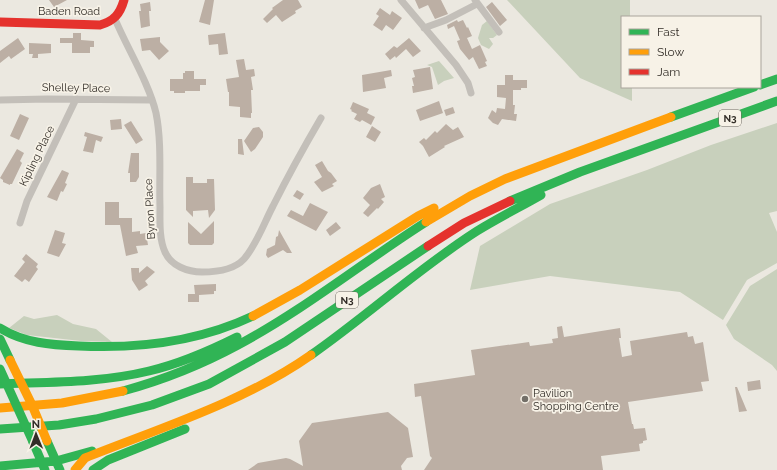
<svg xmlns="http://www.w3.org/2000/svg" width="777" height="470" viewBox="0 0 777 470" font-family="Raleway,sans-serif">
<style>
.green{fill:#c8d0bc}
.building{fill:#bcafa4}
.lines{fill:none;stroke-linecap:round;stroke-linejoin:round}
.street{stroke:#c3bfb9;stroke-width:7}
.fast{stroke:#30b455;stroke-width:9}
.slow{stroke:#ff9f0a;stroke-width:9}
.jam{stroke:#e5322d;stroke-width:9}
.fast-bridge{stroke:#30b455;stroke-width:9}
.slow-bridge{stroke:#ff9f0a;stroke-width:9}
.poi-dot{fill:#736f68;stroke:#f7f2e7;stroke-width:1.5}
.labels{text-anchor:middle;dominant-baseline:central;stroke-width:3.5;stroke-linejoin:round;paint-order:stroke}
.shield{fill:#f7f2e7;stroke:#6e6961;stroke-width:1}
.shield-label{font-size:10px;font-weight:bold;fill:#332e28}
.street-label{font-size:11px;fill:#332e28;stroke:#f7f2e7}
.poi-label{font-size:11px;fill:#332e28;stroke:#f7f2e7;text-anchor:start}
</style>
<rect width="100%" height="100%" fill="#ebe8e0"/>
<!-- green -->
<path class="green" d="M507,0H630V17H622V87H632V101L580,78Z
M487,21L497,35L493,38H489L493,44L489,49L481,45L478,38L482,25Z
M439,61L454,78L444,81L438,85L432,67L427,65Z
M777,123V211L769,213L777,232V263L747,280L723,320L680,292L550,276L470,290L480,246L550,204L647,170L711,145Z
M777,269V371L772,365L734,339L726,325L750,286Z
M57,315L73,324L96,329L112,342L81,341L27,335L9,328L24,316L34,319Z"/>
<!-- building -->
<path class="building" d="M49,0H67L54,7Z
M205,0H214L210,25L199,22Z
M283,0H298L302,7L295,11L296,13L282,22L276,15L267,23L263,19L273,9L272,8Z
M415,0H441L448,14L435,19L428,5L419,9Z
M150,2L151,11H149L150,26L141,28L139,11H141L140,4Z
M492,2L507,20L500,26L486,7Z
M380,8L390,15L392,11L402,18L393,30L386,25L382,31L373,25L379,16L376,14Z
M457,20L458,22L463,20L467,28L468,27L472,36L467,38L472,49L480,45L487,61L485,62L487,66L479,69L473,57L469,60L460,49L457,41L460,40L454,26L448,29L447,25Z
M73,33H81V40L94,41V47H90V53H72V43H60V38H73Z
M225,33L228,54L219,55L218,44L209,45L208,35Z
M160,37V42L169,51L159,60L150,50L142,51L140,39Z
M18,38L25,49L11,59L9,56L0,63V51Z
M409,38L421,51L413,57L406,49L396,58L395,56L390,60L385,54L394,46L397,48Z
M29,43L51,44V53L38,54V58H32L33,54H29Z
M244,59L246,70L254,69L255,76L251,77L253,90H251L252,113H251V118L240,117V107L229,106V92H228L226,79L239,77L236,60Z
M430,67L433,89L413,93L412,86H414L412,78L415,77L413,70Z
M391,70L392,76L384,78L386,88L363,92L362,75Z
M185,71H194V79H206V85H200V91H185V93H174V91H170V79H183V73H185Z
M505,75H513V80H527V88H521V90H513V105H515L514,114H517L516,121L502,119L498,125L493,123L488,118L492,110L496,113L497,108L505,109L506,98L497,97V85H505Z
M439,101L443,113L420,121L416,110Z
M353,102L369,109L367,113L375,117L371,125L362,120L360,122L354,119L357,114L351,111L352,110L350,109Z
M453,107L455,113L446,116L444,110Z
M20,114L29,118L19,140L10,136Z
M121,119L122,129L111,130L110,120Z
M131,121L143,140L136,144L124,125Z
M446,124L453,130L458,127L464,137L444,146L445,147L429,157L423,146L419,142L424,138L426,140L435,131L437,133Z
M372,126L381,132L375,142L366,137Z
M259,127L263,132V137L255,149L251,152L244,141L253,128Z
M85,132L103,137L101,142L96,140L93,153L83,151L87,137L84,136Z
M238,139H242L244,155L238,154Z
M17,149L24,153L20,161L22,163L12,184H10V185L3,182V180L0,178Z
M131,153H139V177L136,182H130V173H128Z
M322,161L328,171L331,173L337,181L332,184L334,186L322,192L314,182L322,177L315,165Z
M62,170L69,173L65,183L67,184L63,192L61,191L57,201L47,197Z
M186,177H193V183H207V179H214L215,210L209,218L208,210L193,211V217L186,210Z
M380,184L385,197L381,199L384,202L378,209L377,208L368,217L363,213L370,205L363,198L371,188Z
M297,190L304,194L300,200L293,196Z
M105,202H119V218H132V232L140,231V234L146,233L148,245L136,246L138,253L126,256L120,225H105Z
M310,203L328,212L316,231L287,216L291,210L303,216Z
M214,221V243L212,245H190L188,243V222L201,234Z
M336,222L341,228L330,236L326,230Z
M55,230L65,233L62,243L66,244L59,257L47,253Z
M279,230L292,253H287L283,250L268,258L266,255L267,249L275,245L276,237L278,236Z
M26,254L38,264L36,267L38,269L29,282L25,279L22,282L14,276L25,262L22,259Z
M147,266L155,272L145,281L148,285L139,291L132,280L131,268H139V273Z
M216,284V291H214V294L199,295V302H188V294H195L194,285Z
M562,326L564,337L620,328L621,338H619L622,357L632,355L630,341L687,332L688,337L693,336L695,344L703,342L709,381L701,382L703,391L628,402L632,424H633L634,429L645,428L647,440L643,441V443L639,444L640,451L601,456L603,470H424L432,458L430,456L421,396L415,397L414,384L475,375L471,350L529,342L530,346L553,343L552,339L558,338L557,327Z
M760,380L761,389L748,391L747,382Z
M735,387H737L747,411L739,412Z
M388,412L408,428L413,457L407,458L401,466L402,470H248L258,463L286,458L290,459L303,466L299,441L312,423Z"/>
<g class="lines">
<!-- street -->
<path class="street" d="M401,0L456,65L468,83L471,93
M475,0L499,32
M115,19C127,48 149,83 156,113C162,143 159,176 160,207C160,221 159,239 165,252C171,266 188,272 202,272C216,272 234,270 244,259C257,244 264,223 273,206C288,176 304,147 321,118
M424,28L446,20L477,4
M0,100L47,99L151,100
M20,223L27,201L76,99"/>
<!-- fast -->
<path class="fast" d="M760,85L777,79
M671,117L754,87
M510,201L580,172L777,101
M0,328C24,343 51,345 79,346C140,349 198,342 253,316
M0,339L10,360
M311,355C367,316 419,268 477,231C498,218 520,207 541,195
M0,384C50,382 100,383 149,371C179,364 209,351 237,337
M123,391C163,380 201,365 238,345C304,310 363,262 426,222
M0,429L59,425L96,419L152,405L209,384L285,342L428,246
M47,441L60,470
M33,442L45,470
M0,466L56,461L92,451
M93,470L108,460L185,429"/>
<!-- slow -->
<path class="slow" d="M426,222L470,196L505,179L671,117
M253,316L300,290L418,216L434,208
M0,408L62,403L123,391
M75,470L85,458C160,428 244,402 311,355"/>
<!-- jam -->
<path class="jam" d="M0,22L100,25C114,21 120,14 124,0
M428,246L464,223L510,201"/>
<!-- fast-bridge -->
<path class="fast-bridge" d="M0,369L33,442"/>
<!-- slow-bridge -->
<path class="slow-bridge" d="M10,360L32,405L47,441"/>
</g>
<!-- markers -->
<circle class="poi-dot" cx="525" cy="399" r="4"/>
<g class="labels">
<!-- shield labels -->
<g class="shield">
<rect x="719" y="110" width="22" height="16" rx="3"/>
<rect x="336" y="292" width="22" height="16" rx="3"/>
</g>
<g class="shield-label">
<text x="730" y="118">N3</text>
<text x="347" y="300">N3</text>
</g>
<!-- street labels -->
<g class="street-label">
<text x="69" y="11">Baden Road</text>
<text transform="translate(76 88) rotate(1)">Shelley Place</text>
<text transform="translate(37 156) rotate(-64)">Kipling Place</text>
<text transform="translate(150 209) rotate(-93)">Byron Place</text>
</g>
<!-- poi labels -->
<g class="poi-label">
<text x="533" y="393">Pavilion<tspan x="533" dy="13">Shopping Centre</tspan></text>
</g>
</g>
<!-- legend -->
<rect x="621" y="16" width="140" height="72" fill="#f7f2e7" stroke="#a9a49b"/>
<rect x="629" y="29" width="20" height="6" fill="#30b455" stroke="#a9a49b"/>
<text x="657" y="36" font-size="12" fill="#332e28">Fast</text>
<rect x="629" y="49" width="20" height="6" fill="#ff9f0a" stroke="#a9a49b"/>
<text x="657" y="56" font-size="12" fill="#332e28">Slow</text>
<rect x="629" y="69" width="20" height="6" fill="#e5322d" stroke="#a9a49b"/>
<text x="657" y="76" font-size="12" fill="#332e28">Jam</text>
<!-- north arrow -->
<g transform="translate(36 434) rotate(359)" stroke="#f7f2e7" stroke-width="3" paint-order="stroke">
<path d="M0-3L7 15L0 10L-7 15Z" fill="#332e28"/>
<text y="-6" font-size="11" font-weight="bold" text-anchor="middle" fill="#332e28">N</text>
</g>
</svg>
